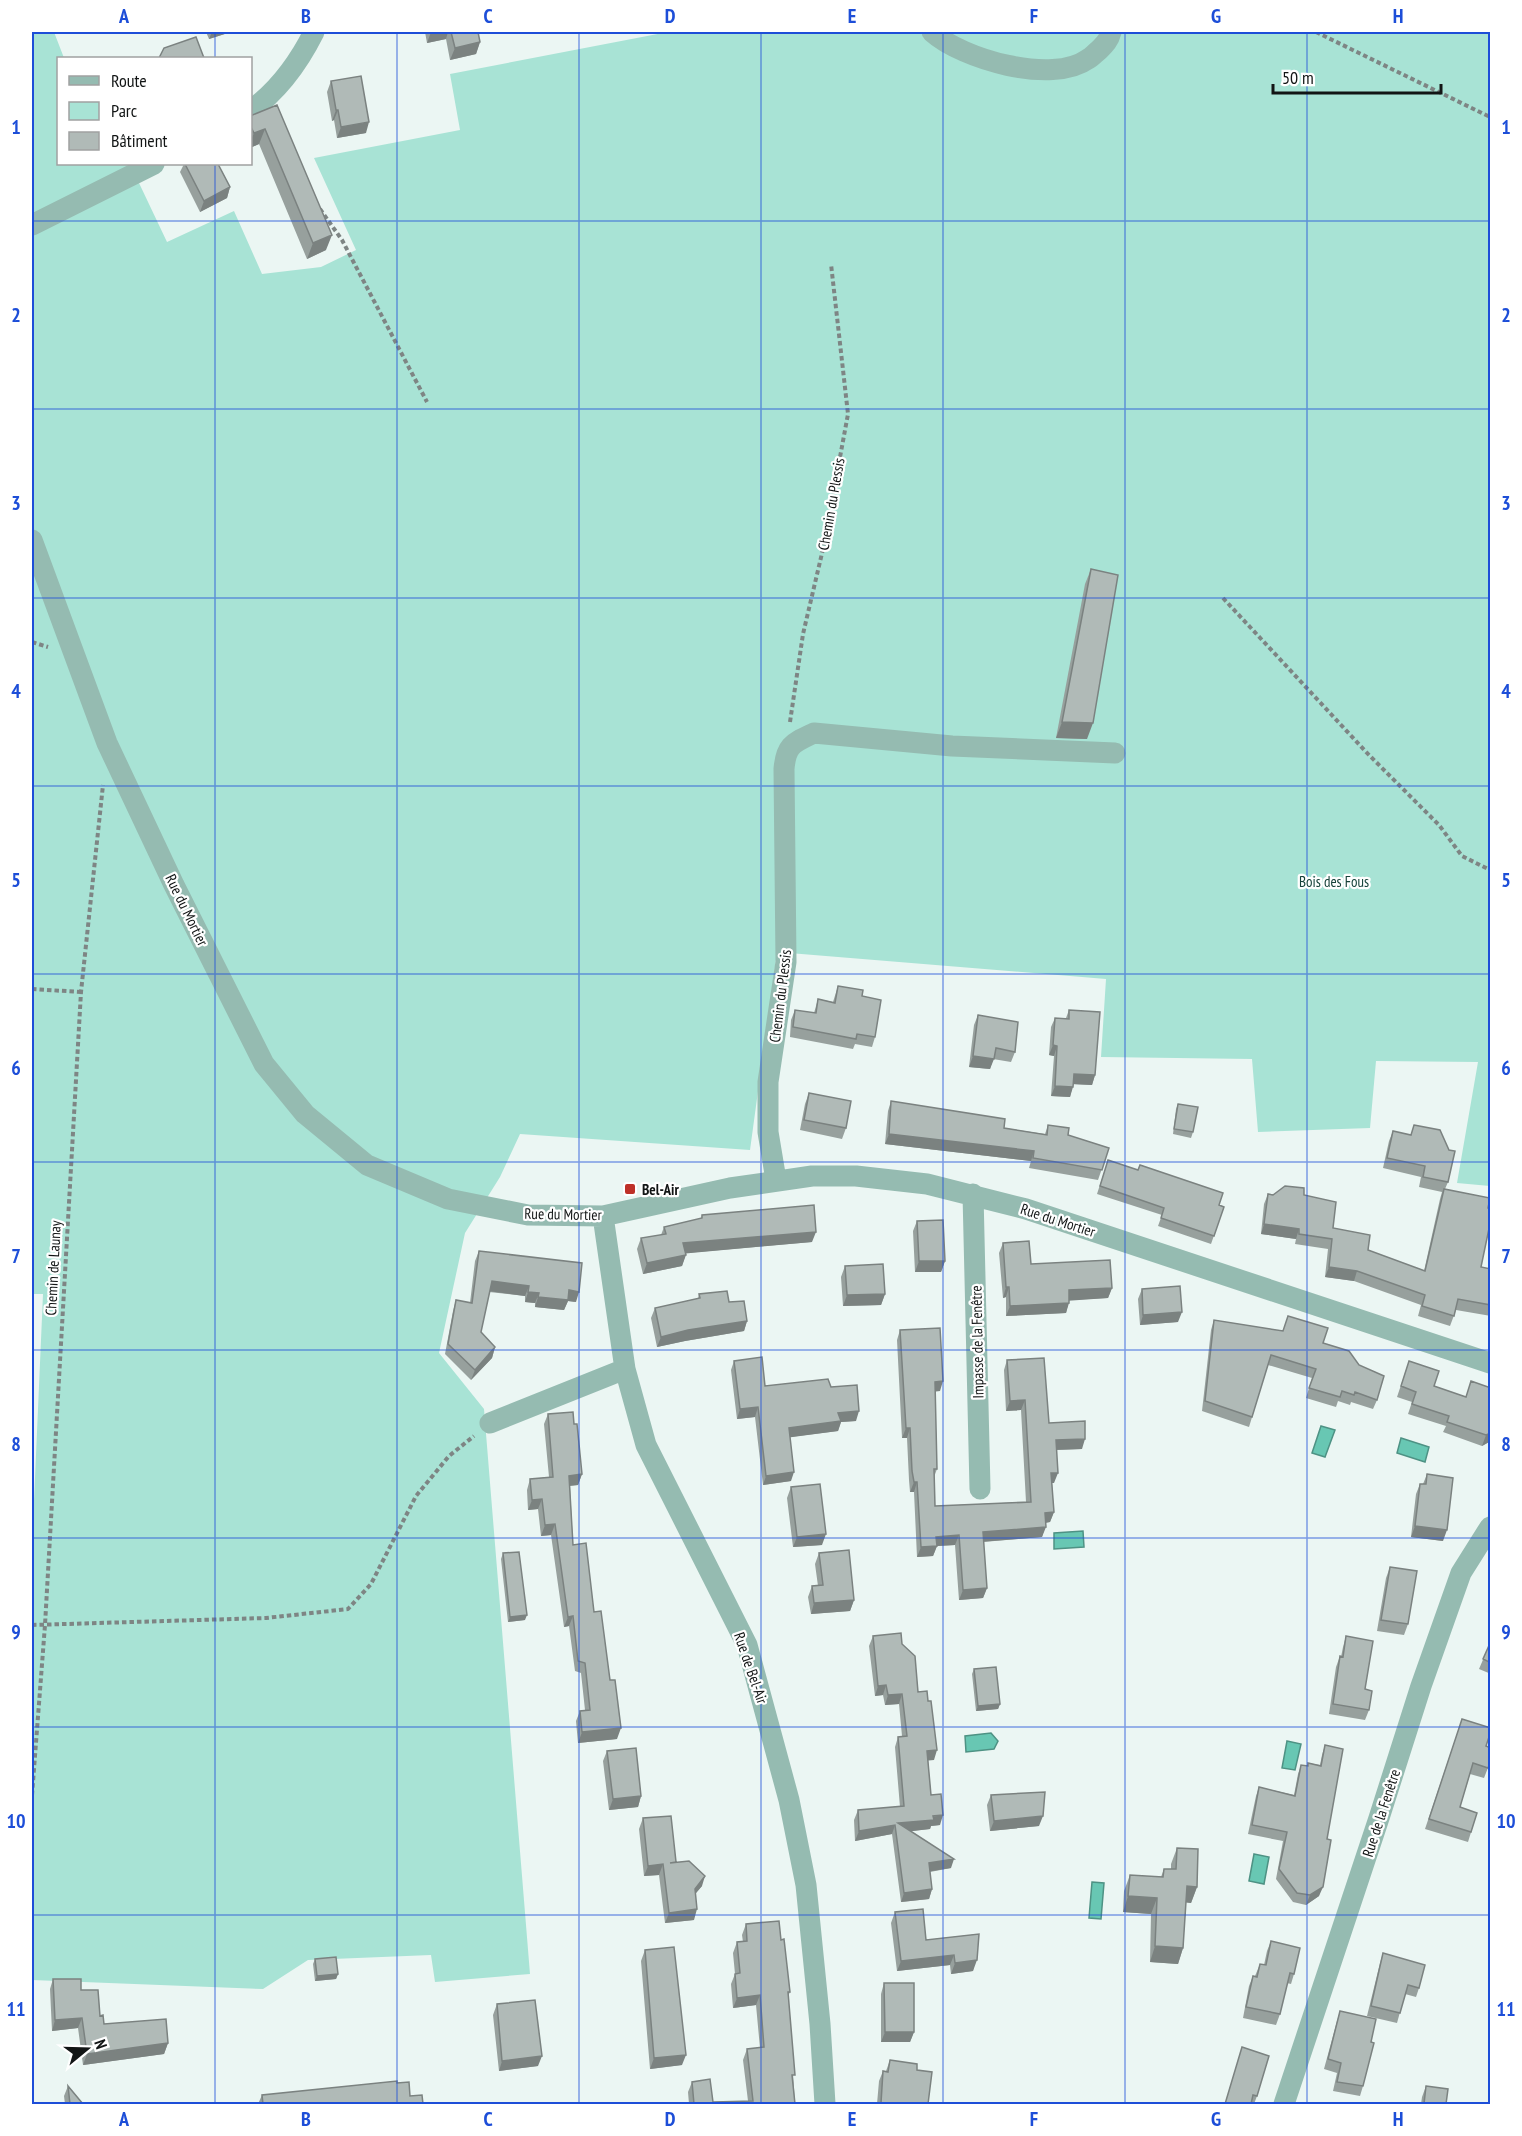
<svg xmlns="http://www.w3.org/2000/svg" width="1522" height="2136" viewBox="0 0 1522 2136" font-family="'PT Sans Narrow',sans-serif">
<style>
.green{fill:#a8e3d5}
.water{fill:#68c7b3;stroke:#4e9284;stroke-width:1.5}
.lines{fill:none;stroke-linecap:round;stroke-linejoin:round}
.path{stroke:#7e8584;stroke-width:4;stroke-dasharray:4.5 3;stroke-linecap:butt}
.minor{stroke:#95bbb1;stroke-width:21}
.wall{fill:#97a09d}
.shaded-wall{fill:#7b8280}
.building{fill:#b0bab7;stroke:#7b8280;stroke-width:1.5}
.grid{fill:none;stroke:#1d4ed8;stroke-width:1.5;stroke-opacity:0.55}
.poi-dot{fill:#be3028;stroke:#fff;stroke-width:2}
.labels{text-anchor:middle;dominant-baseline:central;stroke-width:4.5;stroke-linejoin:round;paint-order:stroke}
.street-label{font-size:15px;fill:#121515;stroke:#fff}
.park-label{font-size:15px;fill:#17423a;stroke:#fff}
.poi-label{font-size:15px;font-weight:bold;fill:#121515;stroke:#fff;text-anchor:start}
.neatline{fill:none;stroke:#1d4ed8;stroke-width:2}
.grid-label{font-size:20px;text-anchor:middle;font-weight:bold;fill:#1d4ed8}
</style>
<rect width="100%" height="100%" fill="#ebf6f3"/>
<!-- green -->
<path class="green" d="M32,32H54L64,58H58V164H130L167,242L234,211L262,274L321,267L356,250L314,158L460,130L450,74L668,32H1490V1186L1457,1183L1478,1062L1376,1061L1370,1128L1258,1132L1252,1059L1101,1057L1106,979L777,952L750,1150L520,1134L500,1177L465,1233L439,1353L484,1409L530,1974L435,1982L431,1955L308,1960L263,1989L32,1980V1547L43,1294H32Z"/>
<!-- water -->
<path class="water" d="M1321,1426L1335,1430L1325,1457L1312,1453Z
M1401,1438L1429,1447L1425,1462L1397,1453Z
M1083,1531L1084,1547L1054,1549V1533Z
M991,1733L998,1741L994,1749L966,1752L965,1736Z
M1287,1741L1301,1744L1295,1770L1282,1768Z
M1254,1854L1269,1857L1264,1884L1249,1881Z
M1092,1882L1104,1883L1101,1919L1089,1918Z"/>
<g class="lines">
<!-- path -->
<path class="path" d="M1316,32L1490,117
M320,209L342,240L427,402
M1223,598L1369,755L1439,825L1462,856L1490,870
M32,642L48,647
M790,722L803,634L823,549L848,414L831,264
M32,989L81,992
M32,1625L266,1618L348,1609L371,1584L416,1496L449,1456L474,1436
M32,1795L45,1625L81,992L103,785"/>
<!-- minor -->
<path class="minor" d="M932,32C962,59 1052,85 1088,59C1092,57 1095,53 1099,50C1105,44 1109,40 1111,32
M250,111C278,91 299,62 314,32
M32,225L154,164
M32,540L107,743L174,885L264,1064L305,1114L367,1165L448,1199L528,1215L603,1216L730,1188L812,1176H856L927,1184L1026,1209L1490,1363
M776,1180L768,1132V1082L786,962L784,769C786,745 793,743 814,733L952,746L1115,753
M973,1194L980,1489
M603,1216L625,1369L646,1445L747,1645L789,1800L806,1885L820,2024L825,2104
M490,1423L625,1369
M1284,2104L1379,1818L1421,1686L1461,1573L1490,1527"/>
</g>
<!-- wall -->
<path class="wall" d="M206,32H231L209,39Z
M425,32H478L480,42L476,54L450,60L446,39L427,43Z
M331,81L366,133L337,138L334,120L332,121L327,92Z
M277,105L326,250L307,259L259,144L250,148V116Z
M184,164H218L230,187L227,198L200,212L180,172Z
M1091,569L1087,739L1056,738L1085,584Z
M838,986L862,996L875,1037L872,1047L855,1044L853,1049L790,1037L791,1020L795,1010L814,1013L818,999L833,1002Z
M1069,1010L1095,1075L1092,1085L1073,1084L1070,1097L1051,1096L1054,1056L1049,1055L1051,1027L1055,1018H1066Z
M978,1015L1015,1052L1011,1062L993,1059L990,1069L969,1067L974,1025Z
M809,1093L846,1128L842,1139L800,1130L805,1104Z
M891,1101L1004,1128L1045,1134L1048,1125L1068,1135L1109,1148L1098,1180L1029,1168L1031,1161L885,1144L888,1111Z
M1178,1104L1193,1132L1191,1138L1173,1134L1176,1109Z
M1414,1125L1448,1182L1445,1189L1488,1208L1481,1267L1491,1269V1316L1456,1310L1450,1326L1418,1316L1421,1305L1354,1281L1325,1277L1328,1249L1295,1244L1296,1239L1261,1234L1264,1204L1268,1194L1304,1195L1333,1228L1368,1250L1424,1271L1440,1199L1442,1192L1419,1187L1421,1177L1383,1168L1389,1141L1393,1131L1411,1135Z
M1108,1160L1224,1207L1211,1244L1158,1226L1162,1215L1097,1194Z
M702,1215L812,1242L686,1253L682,1266L643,1274L637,1249L641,1238L661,1235L664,1227L701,1219Z
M917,1221L945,1261L941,1272H915L913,1231Z
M1003,1243L1031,1264L1112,1288L1108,1298L1069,1300L1066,1313L1006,1316V1297L1003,1298L999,1253Z
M479,1251L576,1302L568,1301L564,1310L535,1307V1303L525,1302V1296L489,1292L481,1332L495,1347L492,1358L471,1380L445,1354L453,1311L456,1300L470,1303L475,1261Z
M845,1266L885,1294L881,1305L843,1306L841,1277Z
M1142,1289L1178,1322L1140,1325L1138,1299Z
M699,1294L729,1302L747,1321L744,1331L685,1341L657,1347L651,1318L655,1308L698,1299Z
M1214,1320L1323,1343L1377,1400L1373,1409L1351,1402L1350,1405L1338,1401L1336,1407L1306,1398L1312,1378L1268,1365L1249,1427L1202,1411L1211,1330Z
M900,1330L940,1391H935L937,1469L934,1477L935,1506L1026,1502L1021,1410L1006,1411L1004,1370L1007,1360L1049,1423L1082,1449L1056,1450L1054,1483H1052L1054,1512L1050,1522L1046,1523L1042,1537L983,1542L987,1588L983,1598L959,1600L955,1545L937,1546L933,1556L917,1557L914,1492H910L909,1480L907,1438H902L897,1340Z
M734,1361L765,1386L831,1387L856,1421L841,1422L838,1431L790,1437L791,1481L763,1485L755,1417L737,1419L731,1370Z
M1409,1361L1434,1386L1466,1397L1491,1388V1438L1489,1442L1482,1446L1443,1432L1446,1426L1408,1414L1412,1402L1397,1397Z
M548,1414L574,1424L582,1474L578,1485L570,1486L573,1545L594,1612L617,1739L578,1743L576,1721L580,1711L585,1710L581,1673L575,1671L569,1626L564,1627L551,1535L541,1536L538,1509L528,1510L527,1490L530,1479L549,1477L544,1424Z
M1427,1474L1443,1541L1411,1537L1416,1494L1420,1484H1423Z
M791,1487L822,1545L793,1547L787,1498Z
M503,1553L525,1620L508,1622L501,1559Z
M819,1553L854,1600L850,1611L811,1614L808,1597L812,1586H818L815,1564Z
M1390,1567L1408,1624L1404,1635L1377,1631L1386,1578Z
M873,1636L902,1644L918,1692L934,1760H928L931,1795L940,1825L931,1826L930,1829L911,1831L951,1868L930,1872L932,1889L929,1899L901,1902L892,1834L855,1841L854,1820L858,1810L900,1807L895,1747L898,1737L902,1736L899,1704L885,1705L883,1695L875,1696L869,1646Z
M1346,1636L1365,1689L1369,1710L1365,1720L1329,1714L1336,1667L1340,1656L1341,1657L1343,1647Z
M1491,1641V1674L1479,1669Z
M974,1669L1000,1704L998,1709L976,1711L972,1674Z
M1462,1719L1486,1746L1491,1760L1484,1778L1470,1774L1460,1807L1477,1813L1468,1842L1425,1829Z
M1325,1745L1327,1839L1319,1896L1306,1905L1293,1902L1276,1879L1283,1841L1248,1834L1256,1796L1259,1787L1294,1795L1298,1774L1301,1765L1307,1766L1308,1763L1320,1765L1322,1755Z
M607,1751L641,1796L638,1807L609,1810L603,1761Z
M991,1795L1039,1826L990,1831L987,1805Z
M643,1818L676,1863L702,1886L695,1894L694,1920L665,1923L659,1875L644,1876L639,1829Z
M1177,1848L1197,1887L1191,1903L1186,1902L1183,1948L1178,1964L1150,1962L1151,1914L1123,1912L1124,1891L1130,1875L1161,1877L1164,1869H1171V1864Z
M895,1912L926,1940L979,1934L973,1971L951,1974L950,1965L897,1971L891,1923Z
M746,1924L781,1940L790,1992L788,1996L795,2104H689L688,2092L692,2082L713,2102L748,2101L743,2060L747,2049L760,2048L756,2005L733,2008L731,1984L735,1974L733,1953L737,1942H743L742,1935Z
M1271,1941L1294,1974L1291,1984L1287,1983L1280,2014L1276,2025L1243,2018L1249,1986L1253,1976H1255L1260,1964L1264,1965L1267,1951Z
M645,1950L682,2065L650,2069L641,1961Z
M1383,1953L1419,1988L1416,1997L1405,1994L1397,2023L1367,2016L1380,1963Z
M315,1959L338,1974L336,1979L315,1981L313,1964Z
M53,1979L81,1990L100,2016L104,2024L168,2043L164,2054L83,2065L78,2028L52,2031L50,1989Z
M884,1983L914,2032L910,2042H881V1994Z
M497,2004L538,2066L499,2071L493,2015Z
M1340,2011L1371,2042L1363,2086L1360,2096L1333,2091L1337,2073L1324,2069L1337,2021Z
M1242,2047L1257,2096L1254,2104H1225Z
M890,2060L917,2070L928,2104H877L879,2081L883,2071H886Z
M397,2083L410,2096L423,2104H258L262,2095Z
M68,2086L83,2104H65L64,2096Z
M1426,2086L1446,2104H1421L1422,2097Z"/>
<!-- shaded-wall -->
<path class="shaded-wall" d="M212,32H231L209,39Z
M431,32H448L446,39L427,43Z
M480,42L476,54L450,60L455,48Z
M336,110H338L334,120L332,121Z
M369,122L366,133L337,138L341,127Z
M265,129L259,144L250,148V142L254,133Z
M230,187L227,198L200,212L204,201Z
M332,235L326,250L307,259L313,243Z
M1062,722L1093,723L1087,739L1056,738Z
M1053,1045L1057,1046L1054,1056L1049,1055Z
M973,1056L994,1059L990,1069L969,1067Z
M1074,1074L1095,1075L1092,1085L1071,1084Z
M1055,1086L1073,1087L1070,1097L1051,1096Z
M889,1134L1034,1151L1031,1161L885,1144Z
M1264,1224L1299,1229L1296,1239L1261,1234Z
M816,1232L812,1242L680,1254L683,1243Z
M686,1255L682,1266L643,1274L647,1263Z
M919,1261H945L941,1272H915Z
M1329,1267L1357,1271L1354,1281L1325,1277Z
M492,1281L529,1286L525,1296L488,1291Z
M1006,1287H1009L1006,1297L1003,1298Z
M1112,1288L1108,1298L1065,1301L1069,1290Z
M569,1290L579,1292L576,1302L568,1301L564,1310L535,1307L538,1297Z
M528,1292L539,1293L535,1303L525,1302Z
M885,1294L881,1305L843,1306L847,1295Z
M1069,1303L1066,1313L1006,1316L1010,1306Z
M1182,1312L1178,1322L1140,1325L1143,1315Z
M747,1321L744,1331L685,1341L657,1347L661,1337L688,1330Z
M495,1347L492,1358L471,1380L475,1370Z
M943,1381L940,1391L932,1392L935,1382Z
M1025,1400L1021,1410L1006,1411L1010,1401Z
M758,1407L755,1417L737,1419L740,1409Z
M859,1411L856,1421L841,1422L838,1431L785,1438L789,1428L838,1413Z
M906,1428H910L907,1438H902Z
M1491,1433V1438L1489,1442L1482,1446L1486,1435Z
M1085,1439L1082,1449L1052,1450L1056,1440Z
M794,1472L791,1481L763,1485L766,1476Z
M1051,1473H1058L1054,1483H1047Z
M582,1474L578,1485L566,1486L569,1476Z
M914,1482H917L914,1492H910Z
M542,1499L538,1509L528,1510L532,1500Z
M1054,1512L1050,1522L1041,1523L1045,1513Z
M555,1524L551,1535L541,1536L545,1525Z
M1415,1526L1447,1530L1443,1541L1411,1537Z
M1046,1527L1042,1537L979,1542L983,1532Z
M826,1534L822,1545L793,1547L797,1537Z
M959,1535L955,1545L937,1546L933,1556L917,1557L921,1547L936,1537Z
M987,1588L983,1598L959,1600L963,1590Z
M854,1600L850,1611L811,1614L814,1603Z
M527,1615L525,1620L508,1622L510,1617Z
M573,1616L569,1626L564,1627L568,1617Z
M886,1685L883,1695L875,1696L878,1686Z
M902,1694L899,1704L885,1705L888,1695Z
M1000,1704L998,1709L976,1711L978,1706Z
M621,1728L617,1739L578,1743L582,1732Z
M937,1750L934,1760L923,1761L927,1751Z
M641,1796L638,1807L609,1810L613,1799Z
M943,1815L940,1825L931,1826L930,1829L896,1833L898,1823Z
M1043,1816L1039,1826L990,1831L994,1821Z
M895,1825L892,1834L855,1841L859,1831Z
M954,1859L951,1868L926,1872L929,1863Z
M663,1864L659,1875L644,1876L648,1866Z
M705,1876L702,1886L691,1899L695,1889Z
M1187,1886L1197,1887L1191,1903L1181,1902Z
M1323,1887L1319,1896L1306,1905L1310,1895Z
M932,1889L929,1899L901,1902L904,1893Z
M1128,1896L1157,1898L1151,1914L1123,1912Z
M697,1909L694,1920L665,1923L669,1913Z
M1155,1946L1183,1948L1178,1964L1150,1962Z
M954,1955L950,1965L897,1971L901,1961Z
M977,1960L973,1971L951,1974L955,1963Z
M338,1974L336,1979L315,1981L317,1976Z
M760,1995L756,2005L733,2008L737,1998Z
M82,2018L78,2028L52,2031L55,2020Z
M885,2032H914L910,2042H881Z
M168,2043L164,2054L83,2065L87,2054Z
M686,2055L682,2065L650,2069L654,2058Z
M542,2056L538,2066L499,2071L502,2061Z"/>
<!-- building -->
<path class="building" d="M451,32H478L480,42L455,48Z
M196,37L204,58H159L164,48Z
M361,76L369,122L341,127L338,110H336L331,81Z
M277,105L332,235L313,243L265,129L254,133L250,125V116Z
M185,164H218L230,187L204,201Z
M1091,569L1118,575L1093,723L1062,722Z
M838,986L863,990L862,996L881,1000L875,1037L857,1034L856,1039L793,1027L795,1010L816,1013L818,999L835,1003Z
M1069,1010L1100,1012L1095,1075L1074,1074L1073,1087L1055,1086L1057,1046L1053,1045L1055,1018L1069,1019Z
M978,1015L1018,1022L1015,1052L996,1048L994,1059L973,1056Z
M809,1093L851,1101L846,1128L804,1120Z
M891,1101L1005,1119L1004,1128L1047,1135L1048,1125L1069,1128L1068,1135L1109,1148L1102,1170L1033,1158L1034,1151L889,1134Z
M1178,1104L1198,1107L1193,1132L1174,1129Z
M1414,1125L1440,1130L1449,1150L1455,1151L1448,1182L1423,1177L1425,1166L1387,1158L1393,1131L1411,1135Z
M1108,1160L1138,1170L1140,1165L1223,1193L1219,1205L1224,1207L1214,1236L1161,1218L1164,1208L1100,1186Z
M1285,1186L1304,1188V1195L1336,1202L1333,1228L1370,1235L1368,1250L1425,1271L1444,1189L1490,1198L1488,1208L1491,1209V1219L1481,1267L1491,1269V1305L1458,1299L1454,1316L1422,1306L1425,1295L1357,1271L1329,1267L1332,1239L1299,1234V1229L1264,1224L1268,1194L1273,1195Z
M814,1205L816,1232L683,1243L686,1255L647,1263L641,1238L666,1234L664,1227L702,1218V1215Z
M943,1220L945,1261H919L917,1221Z
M1029,1241L1031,1264L1110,1260L1112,1288L1069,1290V1303L1010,1306L1009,1287H1006L1003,1243Z
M479,1251L582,1263L579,1292L569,1290L568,1300L538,1297L539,1293L528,1292L529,1286L492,1281L481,1332L495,1347L475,1370L448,1344L456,1300L472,1303Z
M883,1264L885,1294L847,1295L845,1266Z
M1180,1286L1182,1312L1143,1315L1142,1289Z
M727,1291L729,1302L744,1301L747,1321L688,1330L661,1337L655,1308L700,1298L699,1294Z
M1288,1316L1328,1328L1323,1343L1349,1351L1359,1365L1384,1376L1377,1400L1355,1392L1354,1395L1342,1391L1340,1397L1309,1388L1316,1369L1271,1355L1252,1417L1205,1401L1214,1320L1283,1331Z
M940,1328L943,1381L935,1382L937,1469H934L935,1506L1031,1502L1025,1400L1010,1401L1007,1360L1044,1358L1049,1423L1085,1421V1439L1056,1440L1058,1473H1051L1054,1512L1045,1513L1046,1527L983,1532L987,1588L963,1590L959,1535L936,1537L937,1546L921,1547L917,1482H914L912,1471L910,1428H906L900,1330Z
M762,1357L765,1386L828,1379L831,1387L857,1385L859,1411L838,1413L841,1421L789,1428L794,1472L766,1476L758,1407L740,1409L734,1361Z
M1409,1361L1439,1371L1434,1386L1466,1397L1471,1381L1491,1388V1433L1486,1435L1447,1422L1449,1416L1412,1404L1416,1392L1401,1386Z
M573,1412L574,1424H577L582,1474L569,1476L573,1545L586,1543L594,1612L601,1611L610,1680H615L621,1728L582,1732L580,1711L590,1710L585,1663L578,1661L573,1616L568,1617L555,1524L545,1525L542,1499L532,1500L530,1479L553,1477L548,1414Z
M1427,1474L1453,1478L1447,1530L1415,1526L1420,1484H1426Z
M820,1484L826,1534L797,1537L791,1487Z
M849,1550L854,1600L814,1603L812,1586L823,1585L819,1553Z
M519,1552L527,1615L510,1617L503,1553Z
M1390,1567L1417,1571L1408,1624L1381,1620Z
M901,1633L902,1644L915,1656L918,1692L927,1691L928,1701H931L937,1750L927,1751L931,1795L941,1794L943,1815L933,1816L934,1820L898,1823L954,1859L929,1863L932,1889L904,1893L895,1825L859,1831L858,1810L904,1806L898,1737L907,1736L902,1694L888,1695L886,1685L878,1686L873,1636Z
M1346,1636L1373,1641L1365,1689L1372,1691L1369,1710L1333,1704L1340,1656L1343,1657Z
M1491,1641V1663L1483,1659Z
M996,1667L1000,1704L978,1706L974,1669Z
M1462,1719L1491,1728V1731L1486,1746L1491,1748V1760L1488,1768L1473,1763L1460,1807L1477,1813L1471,1832L1429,1819Z
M1325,1745L1343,1749L1327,1839L1331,1840L1323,1887L1310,1895L1297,1893L1279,1869L1287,1832L1252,1825L1259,1787L1295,1796L1301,1765L1308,1766V1763L1321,1766Z
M636,1748L641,1796L613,1799L607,1751Z
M1045,1792L1043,1816L994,1821L991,1795Z
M671,1816L676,1862L670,1863L689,1861L705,1876L695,1889L697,1909L669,1913L663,1864L648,1866L643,1818Z
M1177,1848L1198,1849L1197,1887L1187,1886L1183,1948L1155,1946L1157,1898L1128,1896L1130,1875L1163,1877L1164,1869H1176Z
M923,1909L926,1940L979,1934L977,1960L955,1963L954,1955L901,1961L895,1912Z
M779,1921L781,1940L784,1939L790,1992H788L795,2075H792L795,2104H694L692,2082L710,2079L713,2102L753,2101L747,2049L764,2047L760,1995L737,1998L735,1974L740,1973L737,1942L747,1941L746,1924Z
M1271,1941L1300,1948L1294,1974L1290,1973L1280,2014L1246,2007L1253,1976L1257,1977L1260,1964L1266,1965Z
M674,1947L686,2055L654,2058L645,1950Z
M1383,1953L1425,1965L1419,1988L1408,1985L1400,2013L1371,2006Z
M336,1957L338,1974L317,1976L315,1959Z
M53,1979H81V1990H98L100,2016L103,2015L104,2024L166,2019L168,2043L87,2054L82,2018L55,2020Z
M884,1983H914V2032H885Z
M535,2000L542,2056L502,2061L497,2004Z
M1340,2011L1376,2019L1371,2042L1374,2043L1363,2086L1337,2082L1341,2063L1328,2059Z
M1242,2047L1269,2056L1257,2096L1253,2095L1251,2104H1225Z
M890,2060L917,2064V2070L932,2072L928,2104H894L881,2103L883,2071L888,2072Z
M397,2081V2083L409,2082L410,2096L422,2095L423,2104H263L262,2095Z
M68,2086L83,2104H70Z
M1426,2086L1448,2089L1446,2104H1424Z"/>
<!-- grid -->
<path class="grid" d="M215,32V58M397,32V2104M579,32V2104M761,32V2104M943,32V2104M1125,32V2104M1307,32V2104M215,164V2104M32,221H1490M32,409H1490M32,598H1490M32,786H1490M32,974H1490M32,1162H1490M32,1350H1490M32,1538H1490M32,1727H1490M32,1915H1490"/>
<!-- markers -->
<rect class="poi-dot" x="624" y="1183" width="12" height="12" rx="3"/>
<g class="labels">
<!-- street labels -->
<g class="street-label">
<text transform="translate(831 504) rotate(-80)">Chemin du Plessis</text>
<text transform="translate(187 910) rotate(64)">Rue du Mortier</text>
<text transform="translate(780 996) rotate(-83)">Chemin du Plessis</text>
<text transform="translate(563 1214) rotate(1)">Rue du Mortier</text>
<text transform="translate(1058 1220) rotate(18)">Rue du Mortier</text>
<text transform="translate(53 1268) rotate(-87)">Chemin de Launay</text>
<text transform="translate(977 1342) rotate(-91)">Impasse de la Fenêtre</text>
<text transform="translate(751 1668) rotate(71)">Rue de Bel-Air</text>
<text transform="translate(1381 1813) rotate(-72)">Rue de la Fenêtre</text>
</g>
<!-- park labels -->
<g class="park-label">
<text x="1334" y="881">Bois des Fous</text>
</g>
<!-- poi labels -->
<g class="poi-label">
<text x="642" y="1189">Bel-Air</text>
</g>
</g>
<!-- border -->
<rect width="1522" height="2136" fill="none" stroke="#ffffff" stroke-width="66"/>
<!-- legend -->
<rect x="57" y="57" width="195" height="108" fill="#ffffff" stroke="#a0a1a1" stroke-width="1.5"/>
<rect x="69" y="76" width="30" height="9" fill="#95bbb1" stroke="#a0a1a1" stroke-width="1.5"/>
<text x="111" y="87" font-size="18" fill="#121515">Route</text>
<rect x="69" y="102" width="30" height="18" fill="#a8e3d5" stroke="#a0a1a1" stroke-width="1.5"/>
<text x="111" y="117" font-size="18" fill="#121515">Parc</text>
<rect x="69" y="132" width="30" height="18" fill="#b0bab7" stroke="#a0a1a1" stroke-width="1.5"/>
<text x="111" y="147" font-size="18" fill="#121515">Bâtiment</text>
<!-- north arrow -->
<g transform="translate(87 2049) rotate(71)" stroke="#ffffff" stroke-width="4.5" paint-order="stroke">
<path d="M0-4.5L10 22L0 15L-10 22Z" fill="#121515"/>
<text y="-9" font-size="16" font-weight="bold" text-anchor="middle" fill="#121515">N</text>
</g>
<!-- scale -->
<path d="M1273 84v9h168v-9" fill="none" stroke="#121515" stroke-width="3"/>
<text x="1282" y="84" font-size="18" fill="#121515" stroke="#ffffff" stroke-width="4.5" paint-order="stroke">50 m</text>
<rect x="33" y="33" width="1456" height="2070" class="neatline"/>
<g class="grid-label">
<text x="124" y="23">A</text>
<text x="306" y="23">B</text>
<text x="488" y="23">C</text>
<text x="670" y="23">D</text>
<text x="852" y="23">E</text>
<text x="1034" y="23">F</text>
<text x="1216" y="23">G</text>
<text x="1398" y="23">H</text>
<text x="16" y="134">1</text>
<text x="1506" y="134">1</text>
<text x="16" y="322">2</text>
<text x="1506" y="322">2</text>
<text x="16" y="510">3</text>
<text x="1506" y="510">3</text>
<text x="16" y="698">4</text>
<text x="1506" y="698">4</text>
<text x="16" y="887">5</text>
<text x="1506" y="887">5</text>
<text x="16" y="1075">6</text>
<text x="1506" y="1075">6</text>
<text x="16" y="1263">7</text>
<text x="1506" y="1263">7</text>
<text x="16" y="1451">8</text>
<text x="1506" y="1451">8</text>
<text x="16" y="1639">9</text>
<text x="1506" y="1639">9</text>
<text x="16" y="1828">10</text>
<text x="1506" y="1828">10</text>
<text x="16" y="2016">11</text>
<text x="1506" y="2016">11</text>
<text x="124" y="2126">A</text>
<text x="306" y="2126">B</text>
<text x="488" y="2126">C</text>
<text x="670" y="2126">D</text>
<text x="852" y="2126">E</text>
<text x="1034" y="2126">F</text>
<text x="1216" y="2126">G</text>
<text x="1398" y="2126">H</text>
</g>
</svg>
